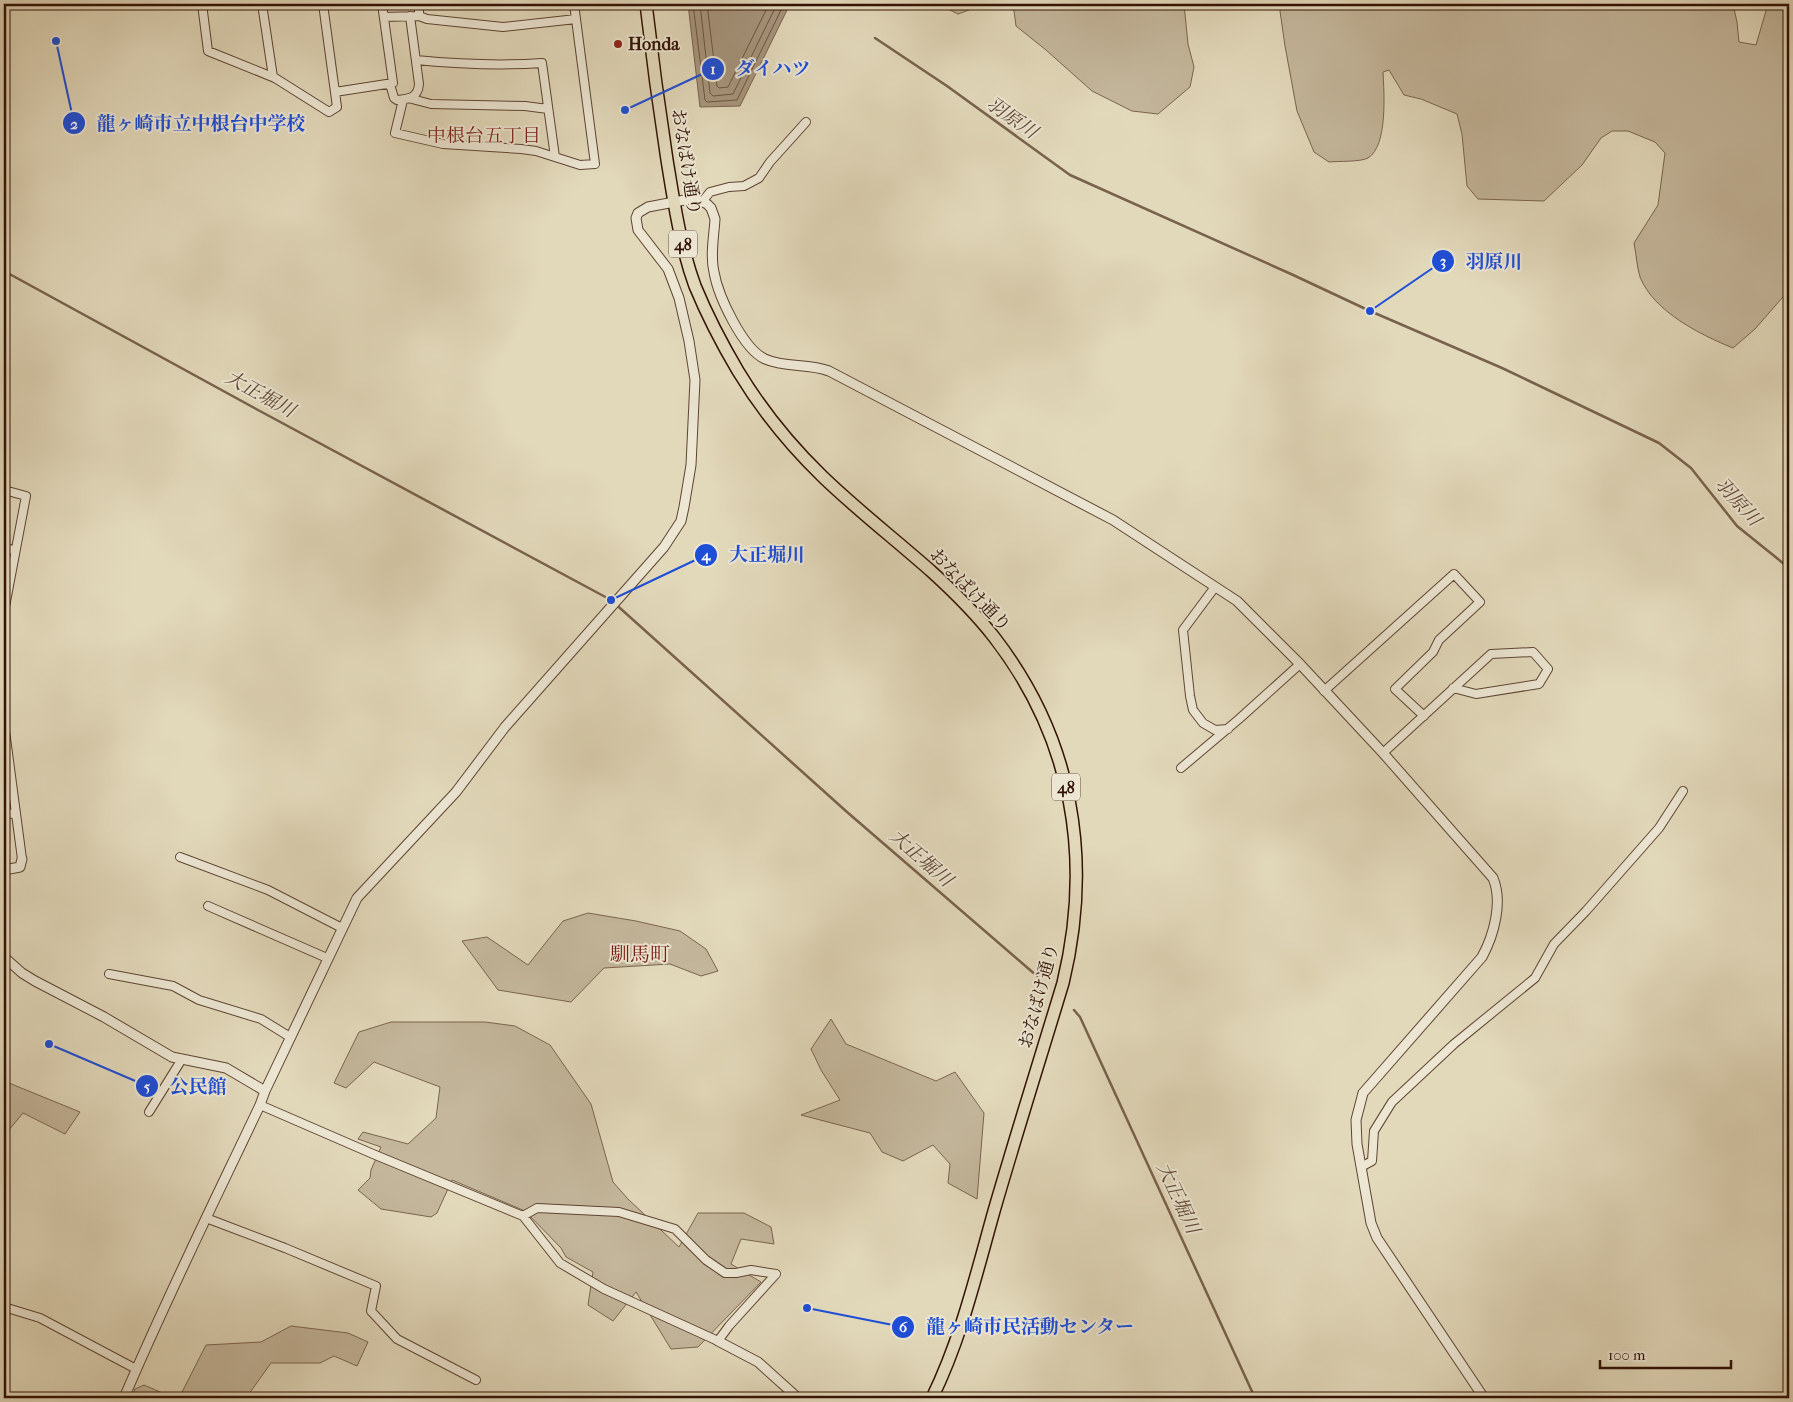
<svg xmlns="http://www.w3.org/2000/svg" width="1793" height="1402" viewBox="0 0 1793 1402" font-family="'IM FELL French Canon','Noto Serif JP',serif">
<style>
.green{fill:#c4b79c;stroke:#7b6450}
.water{fill:#a6957d;stroke:#78614d}
.lines{fill:none;stroke-linecap:round;stroke-linejoin:round}
.shore{stroke:#6c5440;stroke-width:1}
.stream{stroke:#78614d;stroke-width:2.5}
.minor-casing{stroke:#5e4432;stroke-width:10}
.tertiary-casing{stroke:#5e4432;stroke-width:11}
.primary-casing{stroke:#321204;stroke-width:14}
.minor{stroke:#ece6d3;stroke-width:8}
.tertiary{stroke:#ece6d3;stroke-width:9}
.primary{stroke:#e2d9bb;stroke-width:11}
.poi-dot{fill:#8f2418;stroke:#ece6d3;stroke-width:2}
.labels{text-anchor:middle;dominant-baseline:central;stroke-width:4;stroke-linejoin:round;paint-order:stroke}
.shield{fill:#ece6d3;stroke:#6a5242;stroke-width:1}
.shield-label{font-size:16px;font-weight:bold;fill:#321204}
.poi-label{font-size:18px;font-weight:bold;fill:#321204;stroke:#ece6d3;text-anchor:start}
.street-label{font-size:18px;fill:#321204;stroke:#ece6d3}
.water-label{font-size:19px;font-style:italic;fill:#604634;stroke:#ece6d3}
.neighbourhood-label{font-size:19px;fill:#7a1f14;stroke:#ece6d3}
.quarter-label{font-size:20px;fill:#7a1f14;stroke:#ece6d3}
.leader{fill:none;stroke:#1d4ed8;stroke-width:2}
.callout-dot{fill:#1d4ed8;stroke:#ece6d3;stroke-width:2}
.mark-label{font-size:15px;text-anchor:middle;font-weight:bold;fill:#fff}
.callout-label{font-size:19px;text-anchor:middle;font-weight:bold;fill:#1d4ed8;stroke:#ece6d3;stroke-width:4;stroke-linejoin:round;paint-order:stroke}
</style>
<rect width="100%" height="100%" fill="#e2d9bb"/>
<filter id="stains"><feTurbulence type="fractalNoise" baseFrequency=".004" numOctaves="4"/><feColorMatrix values="0 0 0 0 .2 0 0 0 0 .09 0 0 0 0 .02 0 0 0 .5 -.17"/></filter>
<radialGradient id="worn" r=".72"><stop offset=".6" stop-color="#630" stop-opacity="0"/><stop offset="1" stop-color="#630" stop-opacity=".3"/></radialGradient>
<!-- green -->
<path class="green" d="M938,4H979L977,7L958,14Z
M1010,4H1184L1188,44L1194,67L1190,87L1158,114L1132,111L1092,91L1046,50L1016,26L1014,11Z
M1279,4H1733L1737,22L1739,42L1756,45L1768,4H1789V290L1755,329L1733,348C1701,335 1654,312 1640,277C1637,267 1636,253 1634,243L1658,205L1665,153L1655,142L1628,131H1612L1601,138L1582,165L1544,201L1478,199L1467,186L1462,134L1457,114L1421,99L1404,95L1389,70L1383,72C1384,92 1388,146 1368,158C1361,162 1338,161 1329,162L1314,152L1297,111L1285,46Z
M588,913L636,921L680,931L706,949L718,971L701,976L670,964L604,968L571,1002L498,990L462,941L487,937L528,965L563,921Z
M831,1019L846,1044L936,1081L955,1072L984,1113L977,1199L948,1183L950,1164L933,1145L903,1161L882,1152L870,1133L801,1115L840,1100L821,1070L811,1049Z
M391,1022H485L515,1026L550,1045L591,1104L613,1182L628,1199L679,1247L698,1213H744L771,1227L774,1244L741,1239L731,1264L761,1282L698,1347L671,1349L636,1292L613,1321L588,1305L593,1272L566,1257L561,1248L525,1211L452,1180L437,1213L431,1217L381,1209L358,1190L370,1178L371,1170L381,1147L358,1139L363,1132L408,1144L436,1118L440,1087L374,1062L346,1088L334,1083L359,1032Z
M4,1081L80,1112L65,1134L23,1113L4,1136Z
M291,1326L348,1333L368,1342L357,1366L334,1356L320,1363H271L246,1398H179L206,1345L261,1342Z
M144,1385L174,1398H132L135,1389Z"/>
<!-- water -->
<path class="water" d="M688,4H790L740,106L700,107Z"/>
<g class="lines">
<!-- shore -->
<path class="shore" d="M693,4L705,100L707,102L737,100L784,4
M700,4L710,93L713,96L733,94L777,4
M707,4L717,86L719,88L728,87L769,4"/>
<!-- stream -->
<path class="stream" d="M875,38L947,86L1070,175L1291,274L1370,311L1502,368L1659,443L1691,468L1737,526L1789,568
M4,271L258,410L611,600L847,812L1037,976
M1074,1010L1080,1017L1255,1398"/>
<defs>
<path id="minor" d="M202,4L208,51L275,78L329,112L337,107L323,4
M262,4L273,77
M419,4V16
M384,17L419,16L427,19L503,27L576,19
M416,60C458,64 500,66 542,63L555,157
M390,84L394,98L397,100C409,99 418,98 419,84L410,16
M335,92L393,83L382,4
M412,99L431,104L525,106L548,109
M403,100L395,133L443,144L521,149L536,151L580,165L595,164L574,4
M702,202L710,192L729,187L744,186L759,178L770,162L806,122
M4,490L26,496L4,612
M4,547L15,551
M1215,587L1183,630L1190,696L1193,710L1203,723L1215,730L1228,729
M1324,691L1454,574L1480,602L1439,640L1433,652L1395,689L1424,716
M4,723L22,859
M1383,753L1491,654L1533,652L1548,669L1539,684L1476,694L1453,688
M1181,768L1239,719L1300,664
M4,814L16,813
M180,857L268,890L342,928
M208,906L327,958
M109,974L173,986L199,1000L261,1019L290,1037
M260,1105L373,1154L523,1216L560,1263L604,1289L718,1341L729,1326L776,1274
M149,1112L182,1059
M1361,1167L1372,1161L1374,1131L1392,1102L1454,1044L1535,978L1554,944L1586,911L1659,828L1683,791
M523,1216L537,1208L619,1212L675,1229L706,1260L725,1273H736L751,1270L776,1274
M206,1218L285,1248L376,1286L371,1311L397,1339L476,1380
M4,1307L40,1318L136,1369"/>
<path id="tertiary" d="M4,870L20,867L22,859
M4,957L22,973L35,981L104,1017L172,1057L226,1068L265,1091
M718,1341L758,1362L798,1398
M124,1398C166,1299 214,1202 260,1105L265,1091L357,898L456,792L505,727L664,547L681,521L684,507L691,465L695,380L689,341L679,298L668,269L638,230L636,218L638,213L648,207L690,199L698,200L707,204L711,208L715,219C714,236 710,255 714,272C718,296 743,349 765,359C785,368 808,363 829,371L1113,520L1237,601L1300,664L1383,753L1493,878C1503,902 1494,935 1482,957L1363,1093L1356,1120L1357,1144L1371,1223L1377,1238L1484,1398"/>
<path id="primary" d="M646,4C652,56 659,108 667,160C674,202 680,245 695,286C707,315 722,344 738,371C761,409 790,445 822,476C857,510 896,540 932,572C954,592 976,614 994,637C1073,739 1093,859 1063,983C1040,1059 1016,1135 994,1211C976,1275 961,1339 932,1398"/>
</defs>
<!-- minor casing -->
<use href="#minor" class="minor-casing"/>
<!-- tertiary casing -->
<use href="#tertiary" class="tertiary-casing"/>
<!-- primary casing -->
<use href="#primary" class="primary-casing"/>
<!-- minor -->
<use href="#minor" class="minor"/>
<!-- tertiary -->
<use href="#tertiary" class="tertiary"/>
<!-- primary -->
<use href="#primary" class="primary"/>
</g>
<!-- markers -->
<circle class="poi-dot" cx="618" cy="44" r="5"/>
<g class="labels">
<!-- shield labels -->
<g class="shield">
<rect x="669" y="230.5" width="28" height="27" rx="4"/>
<rect x="1052" y="773.5" width="28" height="27" rx="4"/>
</g>
<g class="shield-label">
<text x="683" y="244">48</text>
<text x="1066" y="787">48</text>
</g>
<!-- poi labels -->
<g class="poi-label">
<text x="628" y="44">Honda</text>
</g>
<!-- street labels -->
<g class="street-label">
<text transform="translate(686 162) rotate(81)">おなばけ通り</text>
<text transform="translate(970 590) rotate(46)">おなばけ通り</text>
<text transform="translate(1039 996) rotate(-75)">おなばけ通り</text>
</g>
<!-- water labels -->
<g class="water-label">
<text transform="translate(1012 118) rotate(35)">羽原川</text>
<text transform="translate(260 394) rotate(29)">大正堀川</text>
<text transform="translate(1738 502) rotate(48)">羽原川</text>
<text transform="translate(921 858) rotate(41)">大正堀川</text>
<text transform="translate(1178 1198) rotate(65)">大正堀川</text>
</g>
<!-- neighbourhood labels -->
<g class="neighbourhood-label">
<text x="484" y="136">中根台五丁目</text>
</g>
<!-- quarter labels -->
<g class="quarter-label">
<text x="640" y="954">馴馬町</text>
</g>
</g>
<!-- callouts -->
<path class="leader" d="M625 110L713 69M56 41L74 123M1370 311L1443 261M611 600L706 555M49 1044L147 1086M807 1308L903 1327"/>
<g class="callout-dot">
<circle cx="625" cy="110" r="5"/>
<circle cx="56" cy="41" r="5"/>
<circle cx="1370" cy="311" r="5"/>
<circle cx="611" cy="600" r="5"/>
<circle cx="49" cy="1044" r="5"/>
<circle cx="807" cy="1308" r="5"/>
<circle cx="713" cy="69" r="12"/>
<circle cx="74" cy="123" r="12"/>
<circle cx="1443" cy="261" r="12"/>
<circle cx="706" cy="555" r="12"/>
<circle cx="147" cy="1086" r="12"/>
<circle cx="903" cy="1327" r="12"/>
</g>
<g class="mark-label">
<text x="713" y="74">1</text>
<text x="74" y="129">2</text>
<text x="1443" y="266">3</text>
<text x="706" y="560">4</text>
<text x="147" y="1091">5</text>
<text x="903" y="1332">6</text>
</g>
<g class="callout-label">
<text x="773" y="75">ダイハツ</text>
<text x="201" y="130">龍ヶ崎市立中根台中学校</text>
<text x="1494" y="268">羽原川</text>
<text x="767" y="561">大正堀川</text>
<text x="198" y="1093">公民館</text>
<text x="1030" y="1333">龍ヶ崎市民活動センター</text>
</g>
<!-- margin -->
<rect width="1793" height="1402" fill="none" stroke="#e2d9bb" stroke-width="20"/>
<rect x="5" y="5" width="1783" height="1392" fill="none" stroke="#321204" stroke-width="2.5"/>
<rect x="10" y="10" width="1773" height="1382" fill="none" stroke="#321204"/>
<!-- scale -->
<path d="M1600 1360v8h131v-8" fill="none" stroke="#321204" stroke-width="2.5"/>
<text x="1608" y="1360" font-size="15" fill="#321204" stroke="#ece6d3" stroke-width="4" paint-order="stroke">100 m</text>
<rect width="100%" height="100%" filter="url(#stains)"/>
<rect width="100%" height="100%" fill="url(#worn)"/>
</svg>
